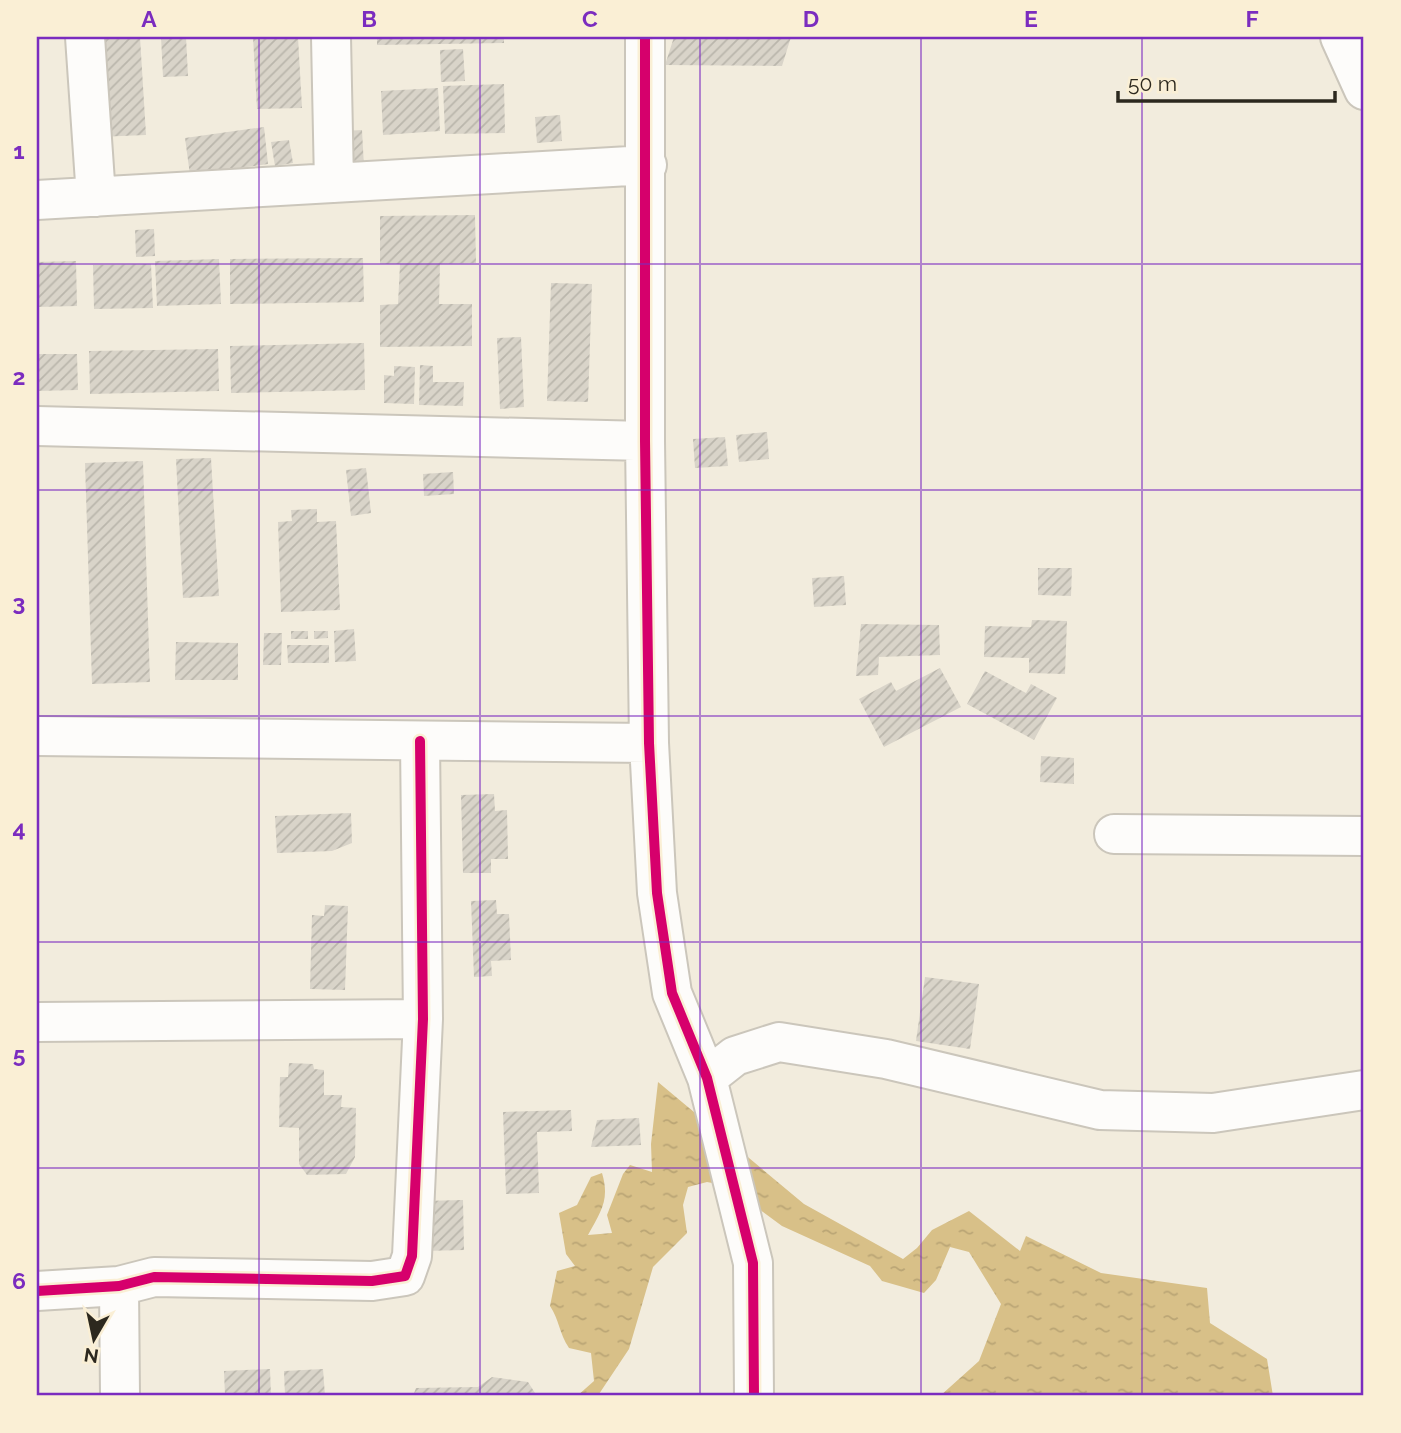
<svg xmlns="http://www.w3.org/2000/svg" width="1401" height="1433" viewBox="0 0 1401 1433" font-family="Raleway,sans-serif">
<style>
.water{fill:url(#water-ripples)}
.building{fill:url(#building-hatch)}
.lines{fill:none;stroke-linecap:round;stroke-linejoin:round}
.minor-casing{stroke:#cbc6bb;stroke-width:42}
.minor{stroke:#fdfcfa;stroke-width:38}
.cycleway-casing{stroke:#faefd5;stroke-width:15}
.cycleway{stroke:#d6006c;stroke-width:10}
.grid{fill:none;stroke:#7b2cbf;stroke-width:2;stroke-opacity:0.55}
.neatline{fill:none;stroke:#7b2cbf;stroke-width:2.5}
.grid-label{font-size:23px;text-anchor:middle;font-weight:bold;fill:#7b2cbf}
</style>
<defs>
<pattern id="water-ripples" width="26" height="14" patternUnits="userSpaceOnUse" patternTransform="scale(1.75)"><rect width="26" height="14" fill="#d8c088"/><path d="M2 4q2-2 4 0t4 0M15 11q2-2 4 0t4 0" fill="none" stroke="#baa575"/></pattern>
<pattern id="building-hatch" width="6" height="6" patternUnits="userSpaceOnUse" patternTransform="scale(1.75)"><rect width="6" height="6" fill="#d9d4c9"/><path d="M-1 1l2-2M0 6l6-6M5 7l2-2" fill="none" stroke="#bab6ac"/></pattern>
</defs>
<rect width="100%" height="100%" fill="#f2ecdd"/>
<!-- water -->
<path class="water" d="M658,1082L804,1204L903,1259L917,1248L932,1230L969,1211L1020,1251L1026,1236L1101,1273L1207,1288L1210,1323L1267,1359L1273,1396H940L979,1361L1001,1304L969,1252L950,1247L936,1280L924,1293L882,1281L870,1266L782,1226L728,1186L707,1182L688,1187L683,1205L687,1233L653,1267L629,1349L599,1394L577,1396L594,1381L591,1353L569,1348C559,1333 559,1319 550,1306L557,1271L575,1266L566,1254L559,1213L577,1205L591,1177L602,1173C610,1200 601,1211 588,1235L612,1233L607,1215L623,1174L630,1165L652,1172L651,1144Z"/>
<!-- building -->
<path class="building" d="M91,37H140L146,135L97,137Z
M161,37H186L188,76L163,77Z
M253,37H298L302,108L257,109Z
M377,37H504V43L377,45Z
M674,37H791L782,66L665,65Z
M463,49L465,81L441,82L440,50Z
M504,84L505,133L445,134L443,86Z
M438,88L440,131L383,135L381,91Z
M560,115L562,141L537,143L535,117Z
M264,127L268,164L190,175L185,138Z
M362,130L364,167L347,168L345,131Z
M289,140L293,163L275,166L271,142Z
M475,215L476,263L440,264L439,304H472V346L380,347V305L398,304L400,264H380V216Z
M154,229L155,256L136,257L135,230Z
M363,258L364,302L230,304V259Z
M219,259L221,304L157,306L155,261Z
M76,261L77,306L37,307V262Z
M151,264L153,308L94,309L93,265Z
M551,283L592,284L588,402L547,401Z
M521,337L524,407L500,409L497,338Z
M364,343L365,390L231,393L230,346Z
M218,349L219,391L90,394L89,351Z
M37,354H77L78,390L37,391Z
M420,365L433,366V382H464L463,406L419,405Z
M394,366L415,367L414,404L384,403V375L394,376Z
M767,432L769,459L739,462L736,435Z
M725,437L728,466L695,468L693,439Z
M211,458L219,596L183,598L176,459Z
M143,461L150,682L92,684L85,463Z
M366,468L371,513L351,516L346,470Z
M453,472L454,494L424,496L423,474Z
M317,509V522L336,521L340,610L281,612L278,522L292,521L291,510Z
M1038,568H1072L1071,596L1038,595Z
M844,576L846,605L814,607L812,578Z
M1032,620L1067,621L1065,674L1029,673V658L984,657L985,626L1031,627Z
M861,624L939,625L940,655L879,657L878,675L856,676Z
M354,629L356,661L335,662L334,631Z
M291,631H308V639H291Z
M314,631H328V638L314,639Z
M264,633H282L281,665H263Z
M176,642L238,643V680H175Z
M287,645H329V663H288Z
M940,668L961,707L884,747L859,699L891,682L896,691Z
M985,671L1026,693L1031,684L1057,698L1034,740L967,704Z
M1041,756L1074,758V784L1040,782Z
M494,794L495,811L507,810L508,859H491V873H463L461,795Z
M351,813L352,843L332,851L277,853L275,816Z
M496,900L497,914H509L511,960L491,961L492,976L474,977L471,901Z
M325,905L348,906L345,990L310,989L312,915L324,916Z
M925,977L979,984L970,1049L916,1041Z
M289,1063L313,1064L314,1069L324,1070V1095H342L341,1107L356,1108L355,1157L346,1174L307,1175L299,1164V1128L279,1127L280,1077H288Z
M571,1110L572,1131L537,1132L539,1193L506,1194L503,1112Z
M639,1118L641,1145L591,1147L597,1120Z
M463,1200L464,1250L423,1251L422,1201Z
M270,1369L271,1396H225L224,1371Z
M323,1369L325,1396H285L284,1371Z
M492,1377L528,1382L537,1396H413L416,1388L478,1387Z"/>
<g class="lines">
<defs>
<path id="minor" d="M85,37L96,197
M331,37L334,183
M645,37V441L649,743L657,893L672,993L707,1078L753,1263L754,1396
M1340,37L1364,90
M37,200L647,165
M37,426L645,441
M37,736L649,743
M1114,834L1364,836
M37,1022L423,1019
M707,1078L735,1056L779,1042L886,1059L1100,1110L1213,1113L1364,1090
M119,1286L120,1396
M37,1291L119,1286L154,1277L372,1281L405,1276L412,1256L423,1019L420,741"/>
</defs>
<!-- minor casing -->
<use href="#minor" class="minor-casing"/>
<!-- minor -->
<use href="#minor" class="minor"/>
<defs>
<path id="cycleway" d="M645,37V441L649,743L657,893L672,993L707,1078L753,1263L754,1396
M37,1291L119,1286L154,1277L372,1281L405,1276L412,1256L423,1019L420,741"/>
</defs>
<!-- cycleway casing -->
<use href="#cycleway" class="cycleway-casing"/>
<!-- cycleway -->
<use href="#cycleway" class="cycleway"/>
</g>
<!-- grid -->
<path class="grid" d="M259,37V1396M480,37V1396M700,37V1396M921,37V1396M1142,37V1396M37,264H1364M37,490H1364M37,716H1364M37,942H1364M37,1168H1364"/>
<!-- border -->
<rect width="1401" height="1433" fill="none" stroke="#faefd5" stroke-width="77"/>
<!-- north arrow -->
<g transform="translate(94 1339) rotate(189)" stroke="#faefd5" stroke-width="5" paint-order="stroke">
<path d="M0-5L12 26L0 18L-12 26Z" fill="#2c281e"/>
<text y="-10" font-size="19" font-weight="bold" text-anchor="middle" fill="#2c281e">N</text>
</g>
<!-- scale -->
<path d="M1118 91v10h217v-10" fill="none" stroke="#2c281e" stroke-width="3.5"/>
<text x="1128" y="91" font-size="21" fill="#2c281e" stroke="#faefd5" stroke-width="5" paint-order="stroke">50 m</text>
<rect x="38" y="38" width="1324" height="1356" class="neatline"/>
<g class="grid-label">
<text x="149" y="27">A</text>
<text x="369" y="27">B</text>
<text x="590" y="27">C</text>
<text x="811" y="27">D</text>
<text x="1031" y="27">E</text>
<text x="1252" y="27">F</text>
<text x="19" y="159">1</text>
<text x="19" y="385">2</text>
<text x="19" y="611">3</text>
<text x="19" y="837">4</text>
<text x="19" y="1063">5</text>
<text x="19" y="1289">6</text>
</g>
</svg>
